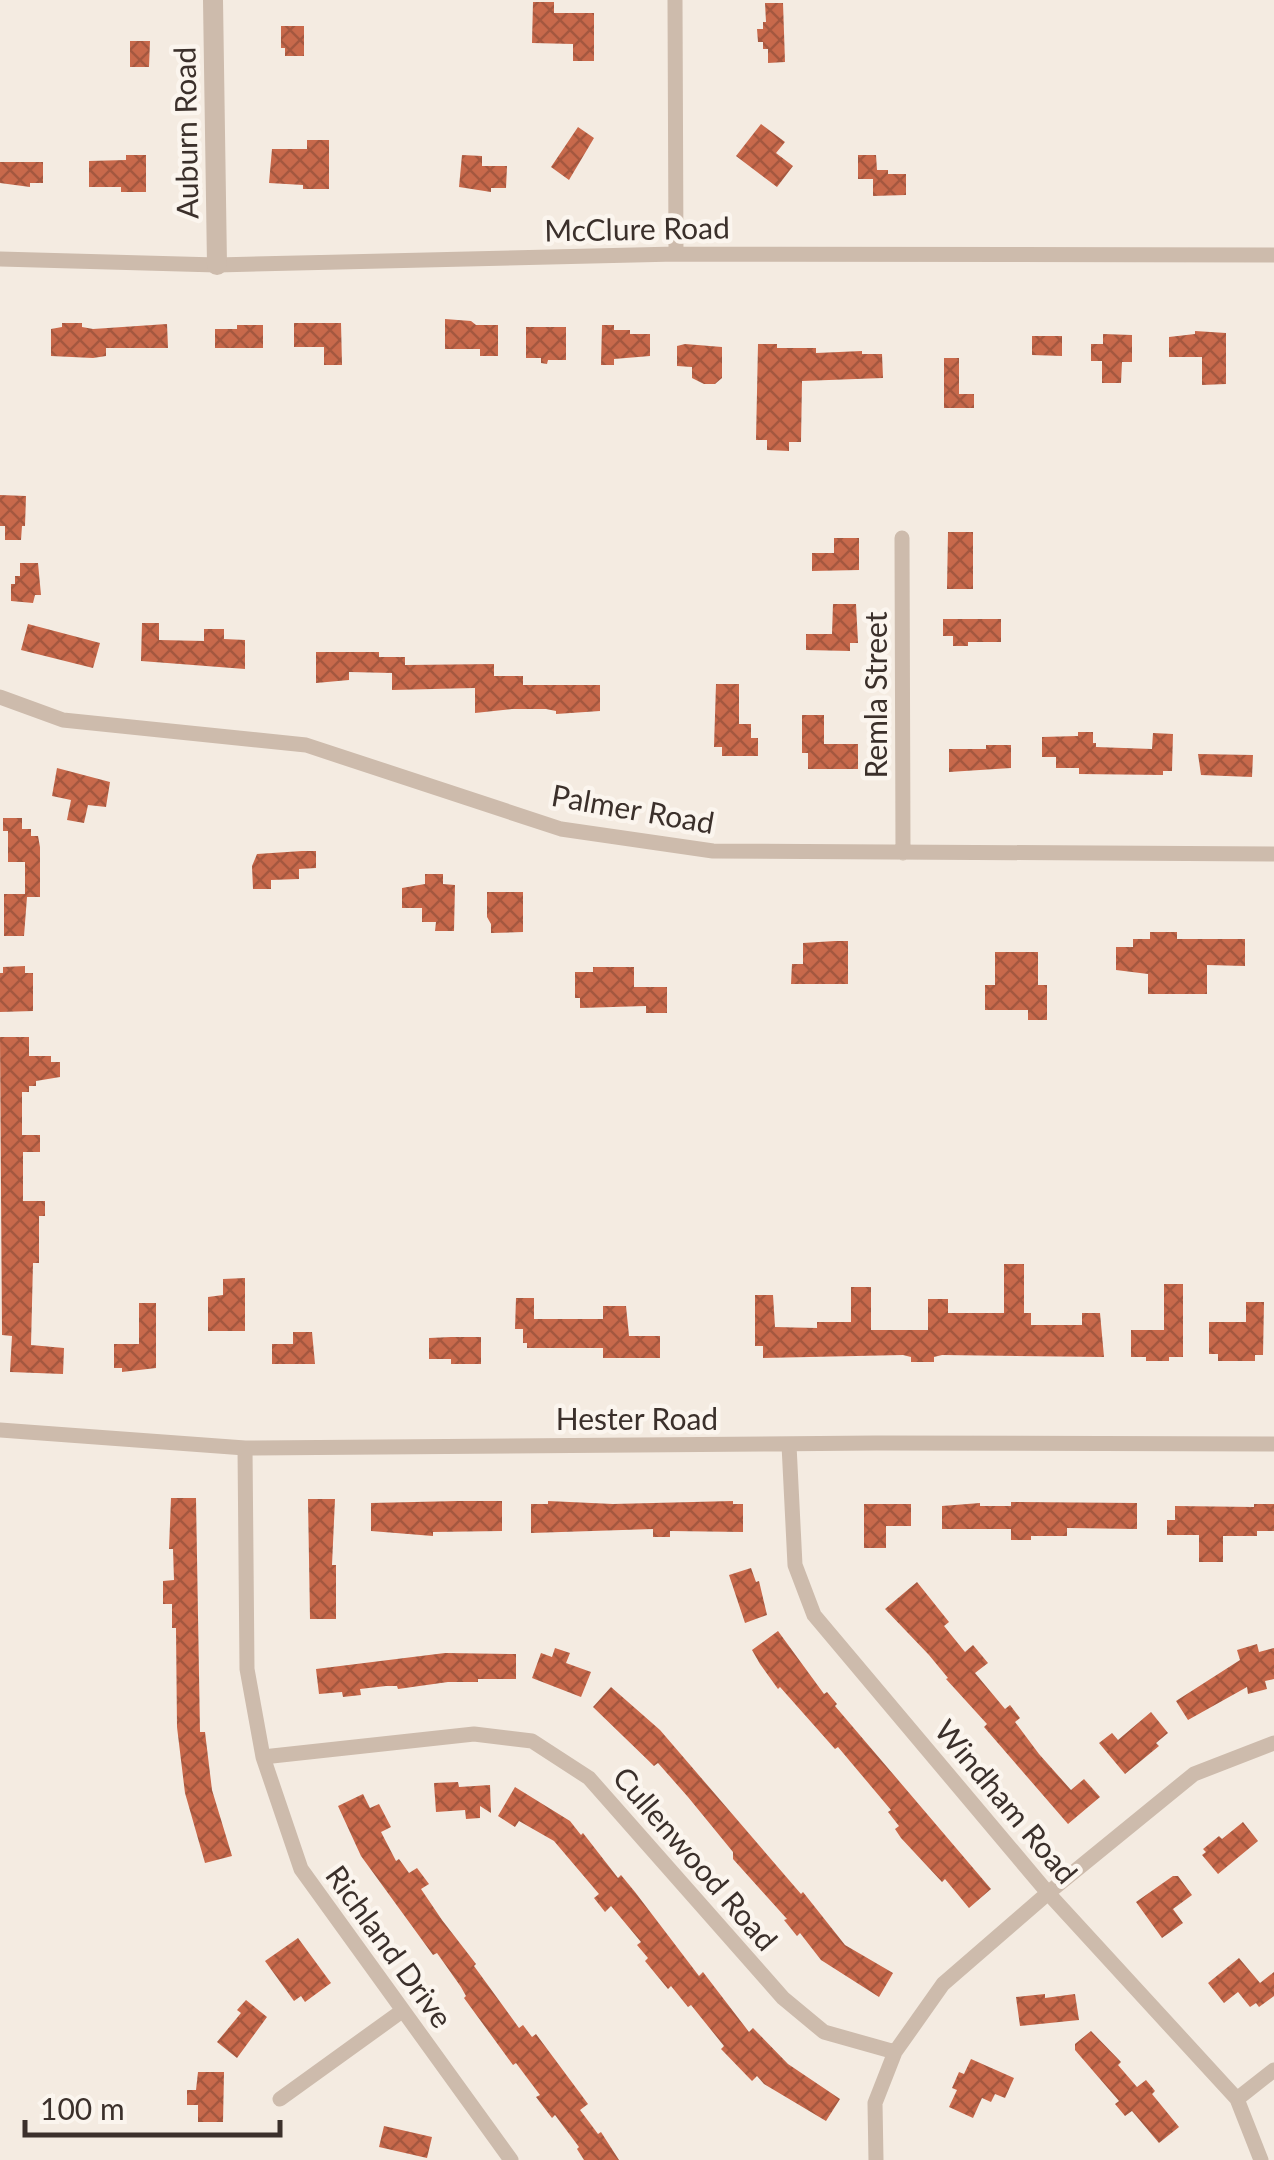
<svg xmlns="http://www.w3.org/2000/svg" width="1274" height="2160" viewBox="0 0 1274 2160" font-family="Lato,sans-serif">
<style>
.building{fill:url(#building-cross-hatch)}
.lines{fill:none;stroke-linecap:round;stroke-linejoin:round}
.minor{stroke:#cdbbac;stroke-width:15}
.tertiary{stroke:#cdbbac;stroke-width:20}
.labels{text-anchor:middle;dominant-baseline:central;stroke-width:9;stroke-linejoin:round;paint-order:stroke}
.street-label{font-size:30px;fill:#3b302b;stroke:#fbf5ee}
</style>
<defs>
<pattern id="building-cross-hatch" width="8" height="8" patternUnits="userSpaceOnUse" patternTransform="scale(2.5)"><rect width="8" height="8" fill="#c8694b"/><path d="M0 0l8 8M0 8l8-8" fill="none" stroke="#a4573f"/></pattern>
</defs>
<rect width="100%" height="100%" fill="#f4ebe1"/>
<!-- building -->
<path class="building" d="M533,2H554V13H594V61H573V44L532,43Z
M765,3H783L785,62L768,63V49H763V42H758L757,29H763V22H766Z
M281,26H304V56H285V48H281Z
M130,41H150L149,67H130Z
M761,124L785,142L776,153L793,166L777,187L736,156Z
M578,127L594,138L569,180L551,167Z
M307,140H329V189H303V185L269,183L272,149H307Z
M126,155H146V192H121V187H89V161L126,160Z
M462,155L482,156V166H507L506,188H491V192L459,187Z
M858,155H876L877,170H888V174H906V195L873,196V179H858Z
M0,162H43V183H30V187L0,183Z
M445,319L471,321L476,325H498V356H480V349H445Z
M62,323H82V327L93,329L167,324L168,348H106V356L93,358L51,356V329L62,327Z
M294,323H341L342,365H324V347H294Z
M237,325H263V348H215V329H237Z
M602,325H614V330H630V334H650V356L614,359V365H601Z
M526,327H566V360H548L547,364L541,363V358H526Z
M1195,331L1226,333V384L1202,385V357H1169V337L1195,334Z
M1103,334L1132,335V362H1122L1121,383H1102V361H1091V344H1103Z
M1032,336H1062V356L1032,355Z
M685,344L722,347V378L715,384H704L692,378V367L677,366V346Z
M758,344H777V348H816V353L862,351V354H882L883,378L802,381L801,442H789V451L767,450V440H756Z
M944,358H959V394H974V408H944Z
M0,495L26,496L25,526H22L21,540H5V526H0Z
M948,532H973V589H947Z
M834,538H859V570L812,571V553H834Z
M20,563H38L41,595H35L33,603L11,601V584H15V576H20Z
M833,604H856L858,643H850V651L806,650V634H832Z
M943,619H1001V642H968V646H953V636H943Z
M142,623H159V640L204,641V629H224V639L245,640V669L141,661Z
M28,624L100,643L93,668L21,650Z
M316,652H379V657H405V665L494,664V676H523V685H600V711L556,714V711L546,709H512L475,713V688L392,690V673L349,672V680L316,683Z
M716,684H739V724H751V738H758V756H722V747H714Z
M802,715H824V744H858V769H808V753H802Z
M1078,732H1093V743H1096V747L1152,749L1153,733L1173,734L1172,771H1163V775L1079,774V768H1056V757H1042V737L1078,736Z
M986,745H1011V768L949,772V749H986Z
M1198,754L1253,755L1252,777L1201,775Z
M57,768L110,782L106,807L88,805L84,823L67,820L71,800L52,796Z
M3,818H22V829H31V836H38L40,847V897H27L24,936H4V894H25V862H8V831H3Z
M302,851H316V868L299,869V879L271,880V889H253L252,866L257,854Z
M425,874H443V884L455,885L454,931H435L436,922H422V908H402V888L425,884Z
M487,892H523V932L491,933V924L487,917Z
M1150,932H1177V939H1245V966L1207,965V994H1148V974L1116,970V947H1133V939H1150Z
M835,941H848V984H791L792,964H803V943Z
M995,952H1038V985H1047V1020H1028V1010H985V985H995Z
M25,966V973H33V1011L0,1012V973H3V967Z
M593,967H634V987H667V1013H646V1006L580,1008V998H575V972H593Z
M0,1037H29V1056H51V1062H60V1077L36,1081V1086H29V1092H22V1135H40V1152H23V1201H45V1216H39V1263H33L31,1345L64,1348L63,1374L10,1372L12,1336L2,1335Z
M1004,1264H1024V1313H1031V1325H1082V1313H1100L1104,1357L942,1355L934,1357V1362H911V1357L903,1355L763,1358V1346H755V1295H773L775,1327L817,1328V1322H851V1287H871V1330H928V1299H948V1313H1004Z
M245,1278V1331H208V1297L223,1295V1279Z
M1164,1284H1183V1357H1169V1361H1146V1357H1131V1330H1164Z
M516,1298H534V1319H603V1306H626L629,1336H660V1358H603V1348H527V1343H523V1329H515Z
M1246,1302H1264L1263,1355H1255V1361H1218V1354H1209V1322H1246Z
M139,1303H156V1368L122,1372V1368H114V1344H139Z
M293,1332H312L315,1364H272V1344H293Z
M451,1337H481V1364H451V1359H429V1338Z
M171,1498H196L200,1732H205L212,1790L232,1856L205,1863L185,1793L177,1727L176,1628H172V1604H163V1581L174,1580L173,1549H169Z
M308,1499H335L332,1565H336V1619H310Z
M457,1501H502V1531L433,1532V1536L371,1531V1503Z
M548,1501L613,1504L733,1501V1504H743V1532L670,1531V1537H653V1529L531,1533V1504H548Z
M1011,1502L1137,1503V1529L1067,1528V1536H1031V1540H1011V1529H942V1506L980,1503V1506H1011Z
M864,1504H911V1526H886V1548H864Z
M1254,1504H1274V1531H1257V1536H1223V1562H1199V1535H1167V1520H1175V1506L1254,1507Z
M751,1568L756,1582L759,1581L767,1615L745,1623L729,1575Z
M917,1582L949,1622L944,1626L965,1652L973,1645L988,1663L975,1673L1005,1709L1010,1705L1020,1718L1015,1722L1039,1754L1071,1790L1084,1779L1100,1797L1068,1824L984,1727L987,1724L946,1679L948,1678L929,1655L885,1609Z
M778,1631L824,1694L827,1692L837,1704L835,1706L991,1889L969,1908L945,1879L942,1882L901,1838L895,1829L899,1826L888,1812L891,1810L838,1747L835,1749L780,1687L778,1689L760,1664L752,1650Z
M1257,1644L1259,1652L1274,1648V1679L1265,1681L1267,1689L1248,1694L1247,1687L1188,1720L1176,1701L1240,1660L1237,1650Z
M555,1648L570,1653L566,1663L591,1672L581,1697L532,1678L541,1653L552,1657Z
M445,1653L516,1654V1679H478V1682H448L398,1689L397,1686H386L360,1689L361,1695L343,1697L342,1692L319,1694L316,1669Z
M611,1687L660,1730L801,1894L803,1892L845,1945L893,1973L879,1997L821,1960L800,1933L797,1936L784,1920L787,1919L733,1859V1852L688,1797L658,1763L654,1766L593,1707Z
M1151,1712L1168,1733L1156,1743L1159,1746L1125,1774L1099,1743L1112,1733L1118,1740Z
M458,1782L459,1787L490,1785L491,1813L480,1806V1818L466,1819L465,1810L436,1812L434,1783Z
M515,1787L570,1821L581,1835L583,1833L618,1878L621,1875L635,1892L699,1976L703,1972L749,2032L753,2028L788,2064L840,2099L826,2121L764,2084L757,2076L752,2081L721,2049L724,2046L691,2005L688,2007L671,1986L668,1989L645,1961L648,1958L637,1945L641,1942L611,1906L605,1912L594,1898L599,1894L554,1841L519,1821L515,1827L498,1816Z
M363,1794L370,1808L379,1804L391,1827L381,1832L396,1861L399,1859L409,1873L417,1868L429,1884L421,1889L442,1920L476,1964L474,1966L519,2028L523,2025L532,2037L536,2034L588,2104L580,2110L598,2134L601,2132L619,2160H584L577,2149L579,2147L555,2115L552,2118L536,2097L540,2095L516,2063L513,2065L464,1998L466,1996L461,1987L437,1953L433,1955L361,1856L338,1806Z
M1243,1822L1258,1841L1218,1874L1202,1855L1206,1852L1203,1849L1219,1836L1222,1839Z
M1173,1876H1178L1192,1895L1173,1909L1183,1923L1162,1938L1136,1902Z
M298,1938L331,1983L305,2002L301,1996L294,2001L265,1961Z
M1239,1958L1260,1983L1274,1972V1996L1259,2007L1256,2003L1250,2007L1238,1992L1224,2003L1208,1983Z
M1045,1994V1998L1075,1994L1079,2020L1020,2026L1016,1997Z
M246,2000L267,2017L237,2058L217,2042L241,2013L237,2010Z
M1091,2031L1121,2062L1118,2065L1137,2087L1146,2080L1155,2091L1152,2094L1179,2127L1159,2143L1132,2111L1125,2116L1115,2104L1119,2101L1075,2050V2044Z
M971,2059L1014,2078L1005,2098L995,2094L991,2102L982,2098L973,2118L949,2107L957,2090L952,2088L959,2072L964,2074Z
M198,2072H224L223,2122H198V2105H187V2090H196Z
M384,2126L432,2137L427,2158L379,2147Z"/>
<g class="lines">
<!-- minor -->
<path class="minor" d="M675,0L676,254
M0,259L217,265L676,254L1274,255
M902,538L903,853
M0,697L63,720L306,745L561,829L713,851L1274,854
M0,1430L245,1448L876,1443L1274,1444
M789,1445L795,1565L814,1615L1048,1893L1237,2099L1261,2160
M245,1448L247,1669L263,1757L301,1869L511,2160
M263,1757L474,1734L532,1741L589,1778L783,1998L824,2032L895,2052
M280,2099L402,2011
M1237,2099L1274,2070
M876,2160L875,2103L895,2052L943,1984L1048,1893L1194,1774L1274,1743"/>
<!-- tertiary -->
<path class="tertiary" d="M213,0L217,265"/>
</g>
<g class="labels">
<!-- street labels -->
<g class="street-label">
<text transform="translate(185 133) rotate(-91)">Auburn Road</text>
<text transform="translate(637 228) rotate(-1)">McClure Road</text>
<text transform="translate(875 695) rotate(-90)">Remla Street</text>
<text transform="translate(633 808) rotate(10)">Palmer Road</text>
<text x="637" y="1418">Hester Road</text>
<text transform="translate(1007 1801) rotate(50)">Windham Road</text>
<text transform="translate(696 1858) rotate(49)">Cullenwood Road</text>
<text transform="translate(390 1946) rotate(54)">Richland Drive</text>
</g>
</g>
<!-- scale -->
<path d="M25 2120v15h255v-15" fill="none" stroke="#3b302b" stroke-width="5"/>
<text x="40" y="2120" font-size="30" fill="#3b302b" stroke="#fbf5ee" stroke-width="8" paint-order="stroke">100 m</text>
</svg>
